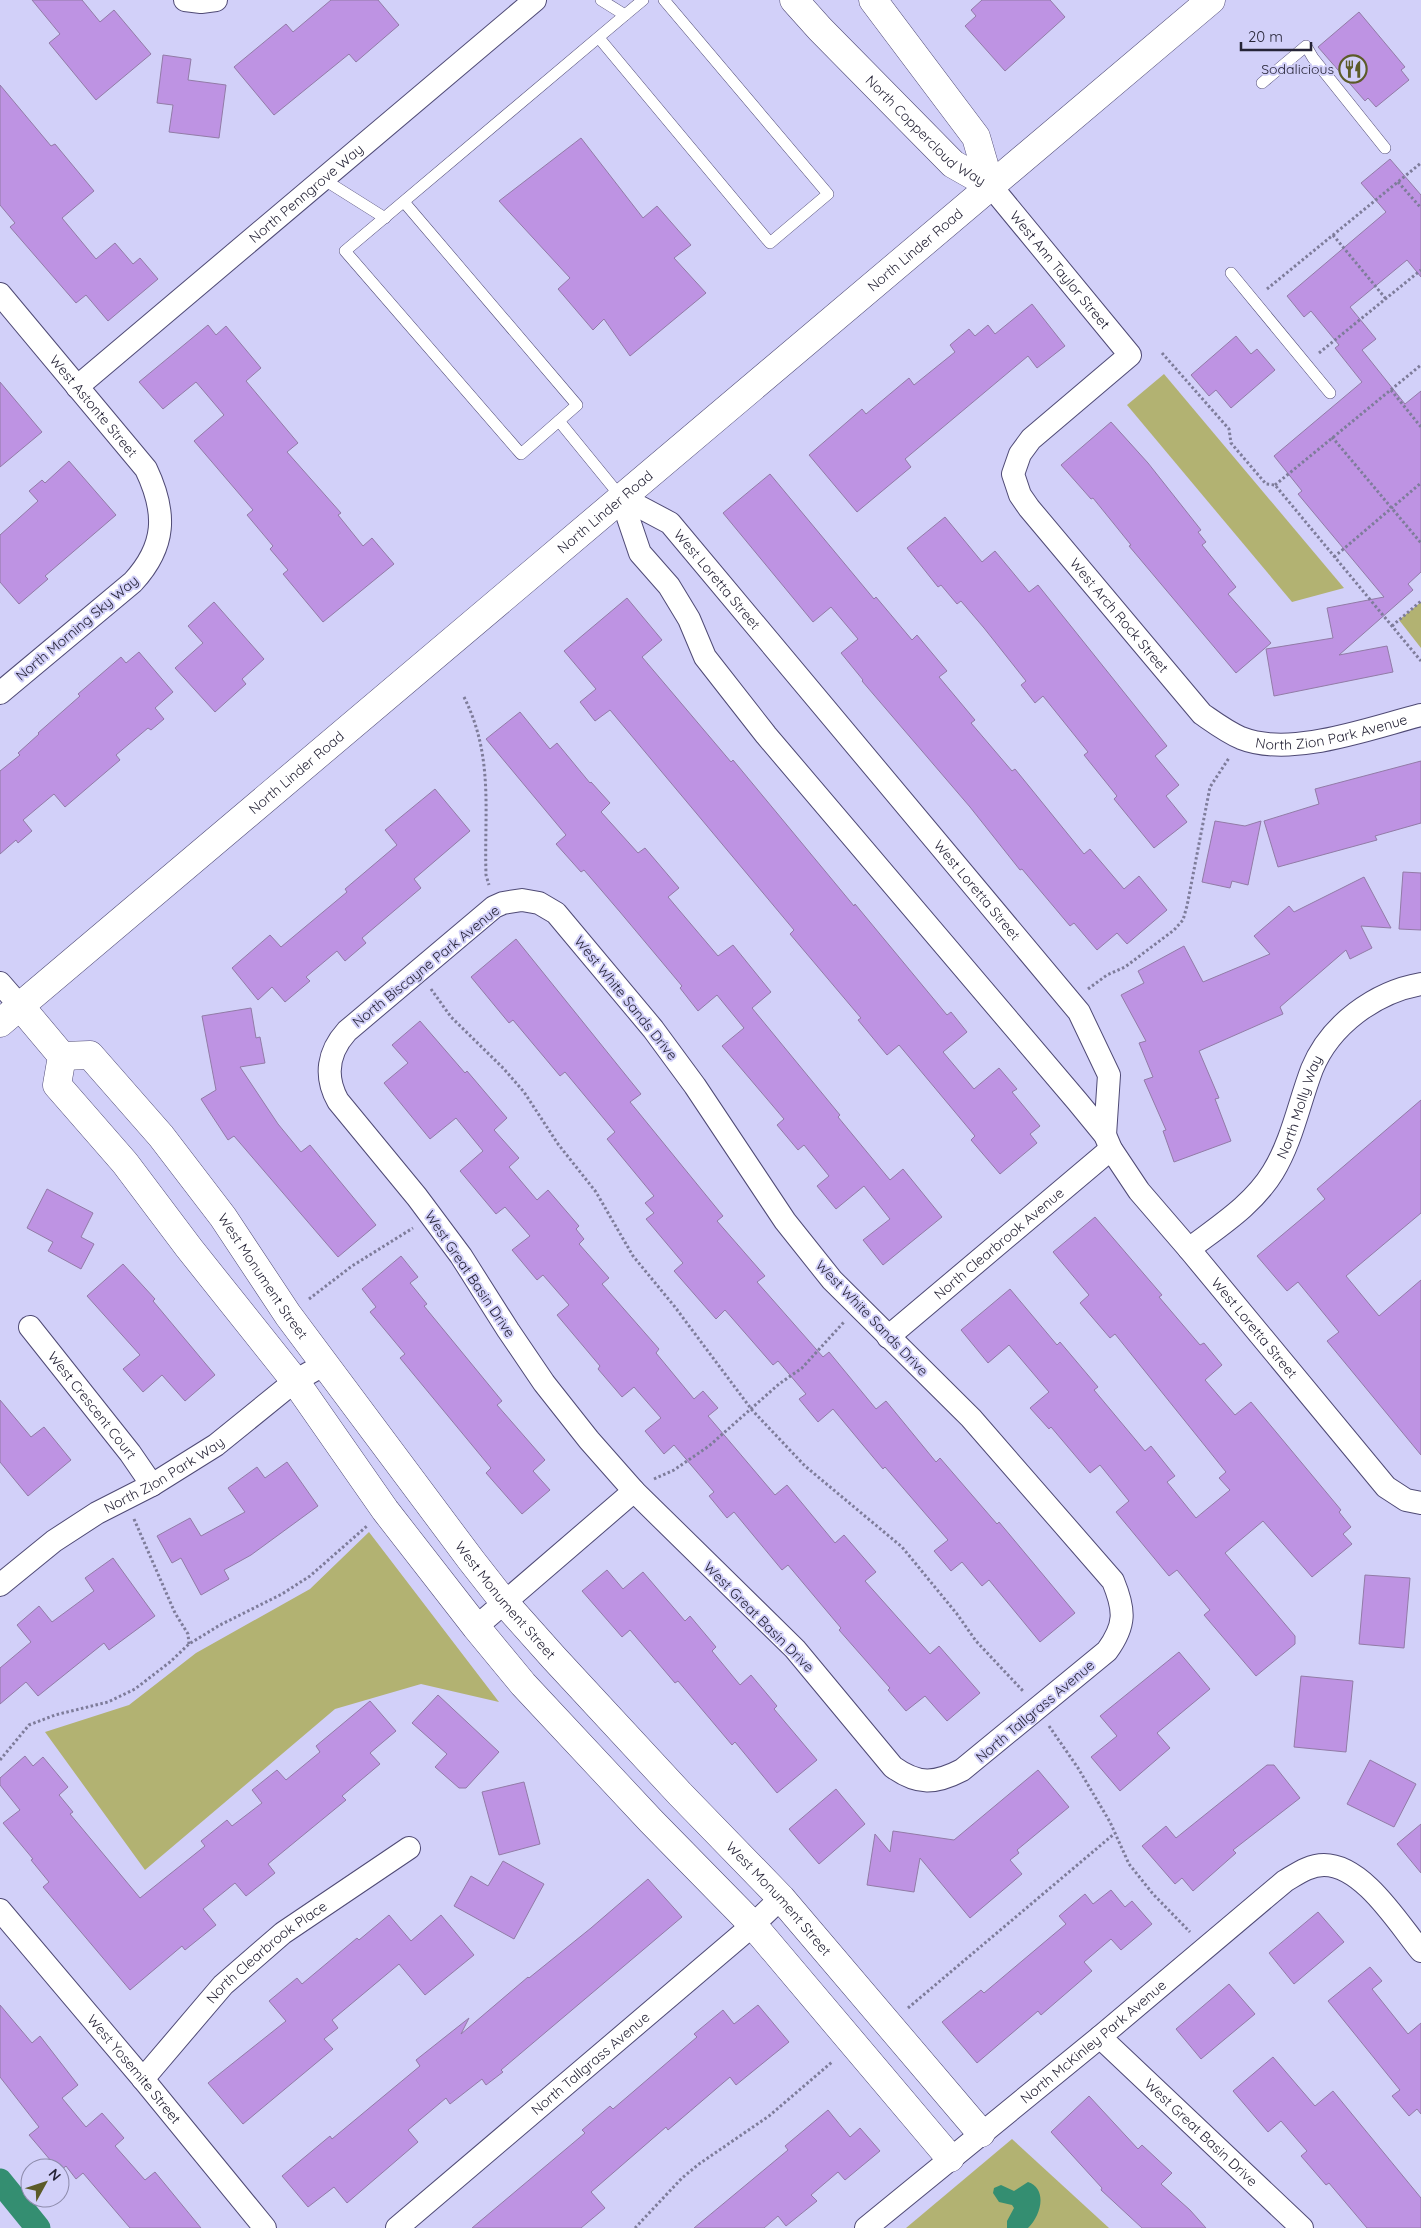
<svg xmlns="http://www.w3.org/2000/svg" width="1421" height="2228" viewBox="0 0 1421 2228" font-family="Quicksand,sans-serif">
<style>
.green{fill:#b2b272}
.water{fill:#348e71}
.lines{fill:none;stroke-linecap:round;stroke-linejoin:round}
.canal{stroke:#348e71;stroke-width:25}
.building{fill:#be93e3;stroke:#927ba7}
.lane-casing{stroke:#4f4a75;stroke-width:12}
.street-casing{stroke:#4f4a75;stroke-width:24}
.secondary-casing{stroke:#4f4a75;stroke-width:29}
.path{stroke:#7e7c9a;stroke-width:3;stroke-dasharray:2.5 2.5;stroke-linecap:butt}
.lane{stroke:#fff;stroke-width:11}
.street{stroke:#fff;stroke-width:22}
.secondary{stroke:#fff;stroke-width:28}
.labels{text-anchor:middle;stroke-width:4;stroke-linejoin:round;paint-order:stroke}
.poi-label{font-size:14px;fill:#262437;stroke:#d2d0f9;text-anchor:end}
.street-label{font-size:14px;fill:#262437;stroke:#d2d0f9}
</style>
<rect width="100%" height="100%" fill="#d2d0f9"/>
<!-- green -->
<g class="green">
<path d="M1164,374l180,214 -52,14 -165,-197z"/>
<path d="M1421,602v46l-22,-28z"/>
<path d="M369,1532l130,170 -78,-18 -86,25 -190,161 -100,-138 84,-27 67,-52 114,-64z"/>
<path d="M1012,2139l97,89h-203z"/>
</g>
<!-- water -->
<path class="water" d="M1028,2182c20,7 13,34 0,46h-21v-7l7,-13 -2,-3 -13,-3 -6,-9 1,-5 7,-3 13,6z"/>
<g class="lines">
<!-- canal -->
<path class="canal" d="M0,2181l38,47"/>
</g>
<!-- building -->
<g class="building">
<path d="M32,0h50l18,22 14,-12 37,44 -55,46 -47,-57 11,-9z"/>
<path d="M331,0h47l21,25 -43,37 -7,-8 -75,61 -40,-48 52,-43 7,8z"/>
<path d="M982,0h68l15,17 -60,54 -40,-45 11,-10 -5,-6z"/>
<path d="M1359,12l46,55 -4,3 8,10 -33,27 -8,-9 -3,3 -47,-54z"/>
<path d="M163,55l28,4 -3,21 38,5 -7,53 -50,-6 4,-27 -16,-2z"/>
<path d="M0,85l51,61 4,-2 39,47 -32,27 34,41 19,-16 18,21 7,-6 18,21 -50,42 -22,-26 -10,8 -66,-76 5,-4 -15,-18z"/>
<path d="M581,138l62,80 14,-12 34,39 -17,13 32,35 -76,63 -26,-37 -11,11 -35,-41 12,-11 -71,-77z"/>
<path d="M1390,159l31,36v82l-14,-17 -57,47 26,32 -14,11 43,54 16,-13v181l-13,12 5,6 -74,65 48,-9 6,26 -119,24 -8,-47 67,-11 -6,-30 57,-11 -86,-103 4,-3 -28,-35 88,-74 -27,-34 4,-3 -28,-34 -7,6 -17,-21 99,-84 -25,-29z"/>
<path d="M1032,304l33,42 -28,22 -9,-12 -123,103 6,8 -54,45 -48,-57 53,-46 4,5 43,-36 5,7 41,-33 -5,-7 19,-16 6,7 13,-11 7,9z"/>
<path d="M208,325l8,10 10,-9 35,42 -15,13 52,62 -11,9 54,61 -3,2 25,31 9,-8 22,26 -71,58 -40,-48 5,-4 -18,-21 3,-3 -26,-31 6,-5 -59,-69 30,-26 -28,-33 -33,27 -24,-27z"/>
<path d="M1236,336l15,18 6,-5 18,21 -44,38 -15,-18 -7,6 -18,-21z"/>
<path d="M0,382l42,50 -42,35z"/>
<path d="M1111,422l37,41 53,67 -3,2 8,10 -4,3 34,42 -8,7 43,49 -35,30 -107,-127 2,-1 -38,-47 -2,1 -30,-34z"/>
<path d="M69,461l47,54 -71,61 3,3 -29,25 -19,-22v-47l38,-34 -9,-10 13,-11 3,3z"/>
<path d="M770,474l104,125 2,-2 36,43 5,-5 30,36 -8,6 36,43 -4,3 41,48 3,-2 69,85 6,-5 34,40 15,-13 28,34 -40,34 -10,-11 -20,17 -23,-27 -4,3 -48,-57 -2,1 -50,-63 -108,-126 1,-1 -22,-27 17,-14 -27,-32 -18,15 -90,-109z"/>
<path d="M945,517l37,45 13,-11 34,41 9,-7 129,161 -12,10 24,29 -13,11 21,26 -33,26 -40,-49 3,-3 -33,-41 4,-3 -45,-56 -8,7 -14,-18 5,-4 -42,-53 -23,-27 -4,3 -16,-19 -3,2 -31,-39z"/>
<path d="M627,598l35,42 -20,17 89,105 2,-2 121,146 1,-2 92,111 4,-3 16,20 -24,20 31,37 25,-21 18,21 -5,3 28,34 -10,8 7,9 -37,31 -29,-34 4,-4 -76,-91 -12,10 -29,-35 3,-2 -71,-84 4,-4 -184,-220 -15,11 -15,-19 16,-13 -32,-38z"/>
<path d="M214,602l50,57 -22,20 4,5 -31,28 -40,-44 28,-25 -15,-17z"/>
<path d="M139,652l34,40 -18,16 9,11 -13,11 -3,-2 -32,27 4,5 -55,47 -11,-13 -31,26 9,11 -14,12 -2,-3 -16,14v-83l20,-16 -2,-2 21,-19 -1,-1 42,-37 -2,-2 43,-37 5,6z"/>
<path d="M520,712l30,37 7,-6 33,40 1,-1 19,21 -9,9 37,41 7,-5 34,40 -11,9 50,59 15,-11 38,47 -19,16 88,107 -2,2 52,63 13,-11 39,48 -59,48 -20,-25 27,-21 -26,-33 -28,23 -19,-23 12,-10 -25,-31 -6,5 -21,-25 7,-6 -62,-73 22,-18 -27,-33 -19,16 -18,-23 2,-2 -62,-74 -36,-42 -3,2 -25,-28 10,-9 -80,-96z"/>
<path d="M1421,761v62l-46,13 2,4 -99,27 -14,-46 55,-17 -4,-15z"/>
<path d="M435,789l35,42 -56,48 7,9 -59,50 4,5 -21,18 -8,-10 -31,26 4,4 -25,21 -13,-15 -14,13 -26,-32 38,-33 11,12 66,-55 -2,-3 52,-44 -12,-15z"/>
<path d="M1215,821l30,5 16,-5 -13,64 -16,-4 -2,7 -28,-6z"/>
<path d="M1403,872l18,1v57l-22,-1z"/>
<path d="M1364,877l27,51 -30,-2 11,22 -22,11 -4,-9 -66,57 3,7 -84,37 20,47 -4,1 16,42 -57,21 -11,-31 3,-1 -22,-50 9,-3 -14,-34 7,-2 -25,-46 23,-12 -6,-12 46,-25 19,36 67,-28 -16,-18 35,-30 5,6z"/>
<path d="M516,939l125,155 -11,8 93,114 -6,5 48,55 -8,6 66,75 6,-5 47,57 10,-8 50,61 4,-4 57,66 2,-2 76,91 -35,29 -51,-62 -7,6 -20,-24 -11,9 -17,-20 14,-11 -63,-73 -2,2 -50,-60 -15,13 -19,-23 7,-5 -28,-33 -5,4 -48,-55 -9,9 -42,-48 9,-8 -37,-44 8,-6 -9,-10 9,-7 -47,-57 8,-7 -50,-60 -5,4 -47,-56 -4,3 -38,-46z"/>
<path d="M251,1008l5,30 4,-1 5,26 -25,4 38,57 23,28 9,-7 66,80 -38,32 -104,-121 -6,4 -27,-41 15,-9 -14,-74z"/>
<path d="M420,1021l45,52 2,-2 40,47 -13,12 25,28 -10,9 28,33 11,-10 31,36 -3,3 8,10 -5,5 30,34 -7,6 57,65 -3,4 38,46 9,-8 15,17 -10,8 67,79 12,-10 48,58 9,-8 32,37 -11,9 65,73 9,-8 41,47 -33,28 -22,-25 -19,15 -18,-21 2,-2 -51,-58 2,-2 -53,-63 -6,5 -48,-58 -7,6 -18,-22 5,-4 -40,-47 -10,9 -19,-23 16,-13 -27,-31 -12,10 -24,-28 2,-3 -43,-51 12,-10 -26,-30 -6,5 -25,-30 18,-14 -25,-29 -9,7 -36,-43 23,-20 -27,-33 -26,21 -46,-56 24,-20 -16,-18z"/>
<path d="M1421,1100v113l-75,63 33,40 42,-36v175l-94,-114 12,-9 -41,-50 -11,9 -30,-35 68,-57 -8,-10z"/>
<path d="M47,1189l46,24 -12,24 13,7 -13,25 -33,-18 5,-9 -26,-14z"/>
<path d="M1095,1217l67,78 -3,2 41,48 4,-2 18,22 -17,15 30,35 16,-13 90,108 -2,2 12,15 -8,7 9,10 -40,33 -49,-56 -38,32 70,83v8l-39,32 -52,-61 6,-5 -33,-40 -8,6 -53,-64 13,-11 -29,-36 -10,8 -39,-46 -2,2 -19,-21 19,-16 -40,-47 -21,18 -27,-33 49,-41 47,56 3,-3 38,45 -4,3 51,61 6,-5 24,30 -8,6 29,36 34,-28 -11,-12 7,-6 -111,-138 -5,4 -30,-35 9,-8 -36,-43z"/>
<path d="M401,1256l17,21 -8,6 17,21 -3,2 78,95 -5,4 48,55 -12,11 17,19 -28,24 -36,-41 5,-5 -91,-110 5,-4 -35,-42 6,-5 -14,-18z"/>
<path d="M123,1264l32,35 -2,2 62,74 -30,26 -23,-26 -19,17 -20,-23 17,-14 -53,-59z"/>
<path d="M0,1400l31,37 13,-10 27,33 -43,36 -28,-34z"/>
<path d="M287,1462l31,44 -67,49 -27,15 5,9 -28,16 -20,-37 -9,5 -15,-27 33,-18 11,18 44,-24 -17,-24 29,-21 8,11z"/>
<path d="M113,1558l42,58 -46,34 -5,-7 -66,53 -12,-14 -26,22v-36l31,-26 -14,-17 22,-19 13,16 42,-31 -9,-13z"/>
<path d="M607,1570l16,19 20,-17 42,49 5,-5 26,31 -4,4 28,34 11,-10 26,31 -3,3 43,51 -40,33 -42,-51 -3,3 -54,-64 -3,2 -45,-53 -8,7 -40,-46z"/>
<path d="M1365,1575l45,3 -6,70 -45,-4z"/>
<path d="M1179,1652l31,37 -53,44 13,15 -50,43 -29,-34 26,-21 -17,-20z"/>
<path d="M1301,1676l52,5 -7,71 -52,-5z"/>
<path d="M438,1695l61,57 -33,36h-7l-24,-21 12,-13 -35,-31z"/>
<path d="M370,1701l26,30 -26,22 10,11 -38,32 4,4 -78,64 7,9 -29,23 -11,-13 -32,26 13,16 -31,25 -3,-4 -52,44 -87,-103 6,-5 -18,-22 2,-1 -30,-36 17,-13 -20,-25v-7l25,-22 8,10 10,-9 25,30 -9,8 14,17 -3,2 70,84 65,-52 -4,-5 26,-21 5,6 30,-23 -10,-13 25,-20 9,10 34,-28 -4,-6z"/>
<path d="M1370,1760l46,24 -22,43 -47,-23z"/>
<path d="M1267,1765h7l26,33 -67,52 3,3 -43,38 -11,-13 -7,6 -33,-38 24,-20 10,12z"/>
<path d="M1038,1770l31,37 -52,43 2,3 -9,7 12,14 -52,44 -50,-60 -6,34 -47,-7 8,-51 15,18 3,-21 61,9z"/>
<path d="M524,1782l16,62 -41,11 -17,-63z"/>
<path d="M836,1789l29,35 -46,40 -30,-35z"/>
<path d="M1421,1824v49l-24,-29z"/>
<path d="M503,1861l41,23 -30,55 -60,-33 17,-30 17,10z"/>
<path d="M648,1879l34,38 -181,153 2,2 -17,13 -4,-6 -32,25 -4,-6 -38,32 10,12 -71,61 -13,-16 -26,20 -26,-31 48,-40 2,3 88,-73 -4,-6 53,-42 -8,16 67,-57 1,1 62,-50z"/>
<path d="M1111,1890l14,17 7,-6 20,23 -31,26 -10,-11 -27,23 8,9 -51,44 -3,-4 -61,52 -35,-41 39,-32 3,3 82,-69 -7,-8 26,-22 8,10z"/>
<path d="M1318,1912l26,30 -50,42 -25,-31z"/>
<path d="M389,1915l22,26 30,-26 33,40 -49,40 -26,-31 -67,56 6,8 -14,11 9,10 -90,75 -35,-41 78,-62 -17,-20 28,-23 5,6 55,-46 2,2z"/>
<path d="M1370,1967l12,14 -10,8 36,45 13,-11v91l-4,-5 -8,7 -17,-20 8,-6 -72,-89z"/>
<path d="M1229,1984l26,30 -54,45 -25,-30z"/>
<path d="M0,2005l32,38 8,-7 38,49 -16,13 24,29 16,-14 22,25 -9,8 30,34 10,-8 46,56h-71l-47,-55 -7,6 -10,-13 -6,5v-3h-3l-28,-33 10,-8 -39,-50z"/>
<path d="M758,2005l31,37 -53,43 -6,-8 -62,53 -2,-3 -75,65 14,16 -24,20h-109l113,-95 -3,-3 28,-24 3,3 84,-72 -3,-3 29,-24 11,14z"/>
<path d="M1273,2057l42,49 18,-15 88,107v30h-54l-38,-45 -3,2 -25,-29 6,-5 -26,-30 -13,11 -35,-41z"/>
<path d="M1089,2096l49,53 4,-4 30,28 -11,11 29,26 16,18h-64l-41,-38 1,-2 -51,-56z"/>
<path d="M828,2110l22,27 10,-9 20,23 -35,29 -7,-8 -27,23 6,6 -31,25 -8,-10 -14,12h-70l94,-78 -3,-4z"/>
</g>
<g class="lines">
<!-- lane casing -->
<g class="lane-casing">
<g id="lane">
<path d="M625,15l18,-15"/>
<path d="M599,38l171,205 58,-49 -164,-194"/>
<path d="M1262,83l44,-37 7,12 72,90"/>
<path d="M323,179l62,39"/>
<path d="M404,202l173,203 -56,49 -176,-203 280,-236 -24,-15"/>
<path d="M1231,273l99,120"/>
<path d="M559,421l62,76"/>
</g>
</g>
<!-- street casing -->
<g class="street-casing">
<g id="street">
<path d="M185,0l16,2 15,-2"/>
<path id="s1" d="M990,185l140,170 -99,84 -11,15 -7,20 7,21 9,13 173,206c13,9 25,18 39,24 50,20 129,-10 180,-23"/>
<path id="s2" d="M0,294l146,175c21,44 20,77 -13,113l-133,111"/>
<path id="s3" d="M77,387l458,-387"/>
<path id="s4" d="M621,497l19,56 29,33 20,33 16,38 61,78 311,366 28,34 6,14 28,42 50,58 197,238 20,13 15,3"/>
<path id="s5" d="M621,497l49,26 409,489 30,63 -4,60"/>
<path d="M522,900l17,3 17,10 97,116 42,57 90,135 47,59 139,138 142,163c12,29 13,44 -6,70l-145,119c-27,14 -44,15 -69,-3l-98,-118 -161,-158 -45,-51 -45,-57 -36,-53 -47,-74 -44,-59 -79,-96c-14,-25 -10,-49 9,-70l147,-124 9,-4z"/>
<path d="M0,983l20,23"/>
<path id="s6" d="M1189,1249c30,-23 64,-44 84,-77 19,-31 26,-69 39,-103 18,-44 63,-77 109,-85"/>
<path id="s7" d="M30,1327l100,126 22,32"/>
<path id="s8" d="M888,1337l223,-188"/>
<path id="s9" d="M0,1585l54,-44 43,-28 55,-28 64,-40 79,-64 30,-17"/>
<path d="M476,1627l158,-136"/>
<path id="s10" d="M0,1910l143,169 122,149"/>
<path id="s11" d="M1100,2037l202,191"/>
<path id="s12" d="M143,2079l80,-94 60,-52 126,-85"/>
<path id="s13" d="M397,2228l356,-303 28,-27"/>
<path id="s14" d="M866,2228l234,-191 185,-156c12,-7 24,-16 39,-16 39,0 74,58 97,86"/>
</g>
</g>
<!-- secondary casing -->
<g class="secondary-casing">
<g id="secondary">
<path id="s15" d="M794,0l26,29 133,135 37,21"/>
<path d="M873,0l103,137 14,48"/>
<path d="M20,1006l42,50 -5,29 68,78 64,85 106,133 90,129 91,117 47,57 128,137 102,104 197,233"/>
<path id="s16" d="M0,1023l1211,-1023"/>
<path id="s17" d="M62,1056l28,-1 71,81 62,81 65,98 183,245 33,42 50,56 126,136 101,104 200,235"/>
</g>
</g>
<!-- path -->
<g class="path">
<path d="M1398,182l23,26"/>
<path d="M1333,235l53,64"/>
<path d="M1267,289l154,-126"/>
<path d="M1162,353l67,76 2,14 35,41 9,1 146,176"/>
<path d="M1319,353l102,-83"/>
<path d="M1391,390l30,37"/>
<path d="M1332,437l89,106"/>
<path d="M1275,485l146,-120"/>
<path d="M1334,557l87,-74"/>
<path d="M1392,626l29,-25"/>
<path d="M464,697c30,60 20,114 22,178l3,10"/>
<path d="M431,989l20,28 53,52 20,23 34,52 38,48 37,64 42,51 77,103 53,56 97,81 55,67 19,27 47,50"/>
<path d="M1088,989l19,-14 18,-8 49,-37 9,-10 4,-14 23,-119 19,-29"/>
<path d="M309,1299l43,-33 61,-38"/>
<path d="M654,1479l20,-9 35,-24 70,-62 23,-16 42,-46"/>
<path d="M134,1519l41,94 13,21 1,10"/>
<path d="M1049,1726l29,42 32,54 19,42 24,30 37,38"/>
<path d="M0,1760l29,-35 26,-10 53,-13 27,-13 35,-27 19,-18 31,-19 62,-31 28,-18 57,-50"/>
<path d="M908,2008l206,-174"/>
<path d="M635,2228l47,-50 17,-14 70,-48 63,-54"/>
</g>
<!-- lane -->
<use href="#lane" class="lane"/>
<!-- street -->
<use href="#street" class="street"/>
<!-- secondary -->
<use href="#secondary" class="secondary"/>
</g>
<!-- icons -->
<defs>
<g id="restaurant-ring" transform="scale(1.4375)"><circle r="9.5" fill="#d2d0f9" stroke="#5c5b28" stroke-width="1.5"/><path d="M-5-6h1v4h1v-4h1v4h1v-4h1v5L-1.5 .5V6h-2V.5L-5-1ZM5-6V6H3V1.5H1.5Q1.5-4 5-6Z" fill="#5c5b28"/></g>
</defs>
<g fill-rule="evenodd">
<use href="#restaurant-ring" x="1353" y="69"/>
</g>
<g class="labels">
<!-- poi labels -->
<g class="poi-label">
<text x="1334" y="74">Sodalicious</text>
</g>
<!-- street labels -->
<g class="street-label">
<text dy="5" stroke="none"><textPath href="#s15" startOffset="186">North Coppercloud Way</textPath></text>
<text dy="5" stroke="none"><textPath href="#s3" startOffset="300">North Penngrove Way</textPath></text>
<text dy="5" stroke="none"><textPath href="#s16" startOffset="1198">North Linder Road</textPath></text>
<text dy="5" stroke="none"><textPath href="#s1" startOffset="110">West Ann Taylor Street</textPath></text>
<text dy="5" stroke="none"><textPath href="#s2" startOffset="146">West Astonte Street</textPath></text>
<text dy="5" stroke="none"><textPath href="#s16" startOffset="792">North Linder Road</textPath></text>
<text dy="5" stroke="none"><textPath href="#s5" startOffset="129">West Loretta Street</textPath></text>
<text dy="5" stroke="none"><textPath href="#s1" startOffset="568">West Arch Rock Street</textPath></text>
<text transform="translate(77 628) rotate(-40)" y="5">North Morning Sky Way</text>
<text dy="5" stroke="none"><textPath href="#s1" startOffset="835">North Zion Park Avenue</textPath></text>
<text dy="5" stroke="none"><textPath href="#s16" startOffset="388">North Linder Road</textPath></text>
<text dy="5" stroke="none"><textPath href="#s5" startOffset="534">West Loretta Street</textPath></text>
<text transform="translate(426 966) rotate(-39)" y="5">North Biscayne Park Avenue</text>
<text transform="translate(626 998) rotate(51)" y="5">West White Sands Drive</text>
<text dy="5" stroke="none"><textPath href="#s6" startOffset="185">North Molly Way</textPath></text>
<text dy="5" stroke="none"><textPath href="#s8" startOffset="145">North Clearbrook Avenue</textPath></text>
<text transform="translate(470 1274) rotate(56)" y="5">West Great Basin Drive</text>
<text dy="5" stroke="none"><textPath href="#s17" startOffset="309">West Monument Street</textPath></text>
<text transform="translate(872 1318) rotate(46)" y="5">West White Sands Drive</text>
<text dy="5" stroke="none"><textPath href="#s4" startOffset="1051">West Loretta Street</textPath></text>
<text dy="5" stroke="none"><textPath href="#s7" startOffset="100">West Crescent Court</textPath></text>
<text dy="5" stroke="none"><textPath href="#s9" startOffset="198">North Zion Park Way</textPath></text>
<text dy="5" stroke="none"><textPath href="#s17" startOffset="714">West Monument Street</textPath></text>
<text transform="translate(759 1617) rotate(45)" y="5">West Great Basin Drive</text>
<text transform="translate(1035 1711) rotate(-40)" y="5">North Tallgrass Avenue</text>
<text dy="5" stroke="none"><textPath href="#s17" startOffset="1119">West Monument Street</textPath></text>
<text dy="5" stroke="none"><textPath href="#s12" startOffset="178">North Clearbrook Place</textPath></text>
<text dy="5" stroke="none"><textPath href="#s14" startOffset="294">North McKinley Park Avenue</textPath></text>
<text dy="5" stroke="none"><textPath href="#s13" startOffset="254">North Tallgrass Avenue</textPath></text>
<text dy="5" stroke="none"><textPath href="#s10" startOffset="208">West Yosemite Street</textPath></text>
<text dy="5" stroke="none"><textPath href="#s11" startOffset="139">West Great Basin Drive</textPath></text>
</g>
</g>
<!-- north arrow -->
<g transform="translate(45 2183) rotate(50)"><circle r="24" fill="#d2d0f9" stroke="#8d8bab"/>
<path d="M0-4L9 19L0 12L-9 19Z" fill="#5c5b28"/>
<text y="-8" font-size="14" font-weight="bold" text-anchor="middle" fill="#262437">N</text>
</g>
<!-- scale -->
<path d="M1241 42v8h70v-8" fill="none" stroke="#262437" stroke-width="2.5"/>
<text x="1248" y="42" font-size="15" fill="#262437" stroke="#d2d0f9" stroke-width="4" paint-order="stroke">20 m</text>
</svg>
